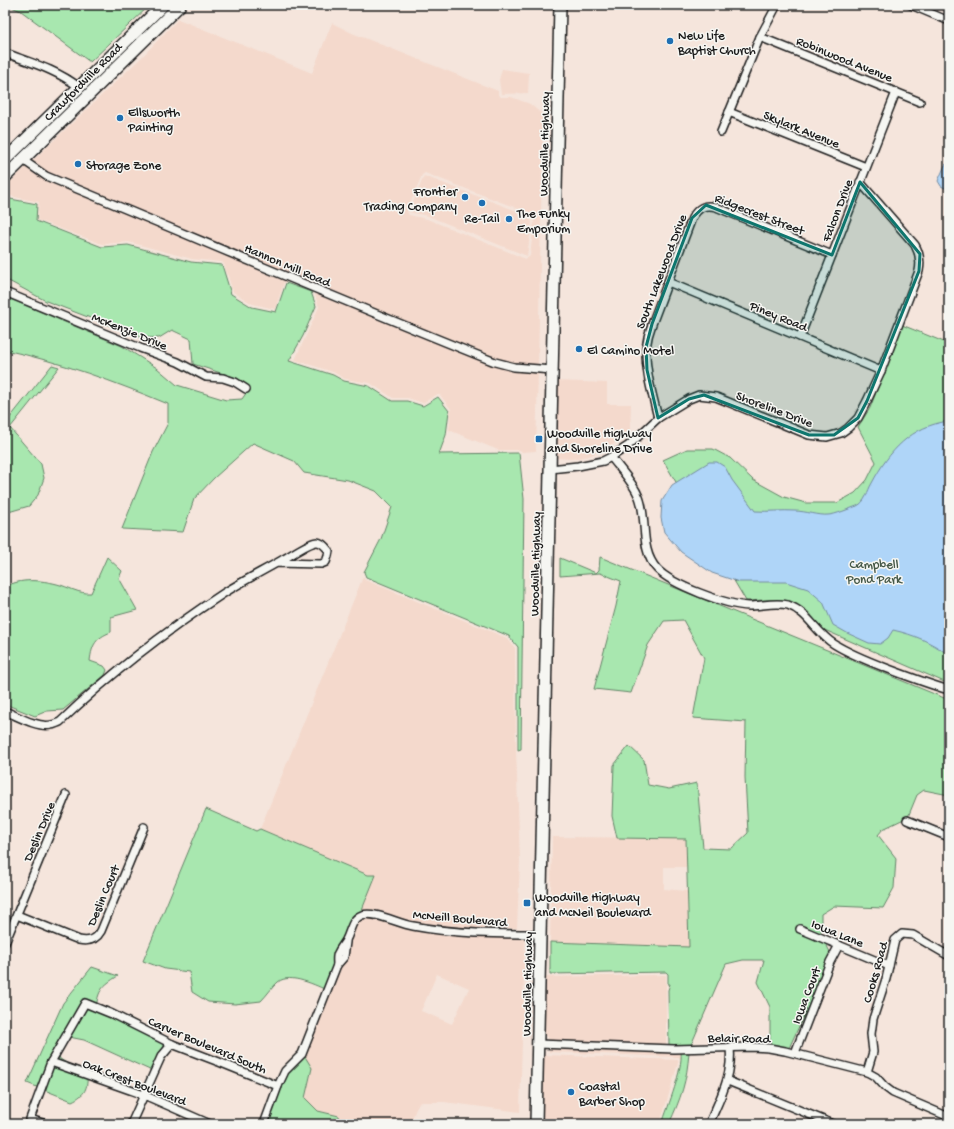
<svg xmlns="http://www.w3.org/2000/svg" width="954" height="1129" viewBox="0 0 954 1129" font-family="'Gochi Hand',sans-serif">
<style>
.built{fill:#f4d9cc;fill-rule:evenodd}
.green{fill:#a8e7af;stroke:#628266}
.water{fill:#afd5f8;stroke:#748ba0}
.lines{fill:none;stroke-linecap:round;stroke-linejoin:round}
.minor-casing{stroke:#1c1c1c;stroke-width:10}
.primary-casing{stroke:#1c1c1c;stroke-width:14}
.minor{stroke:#f6f6f2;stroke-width:7}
.primary{stroke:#f6f6f2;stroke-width:11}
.marked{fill:#0f766e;fill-opacity:0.2;stroke:#0f766e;stroke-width:3;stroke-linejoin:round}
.poi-dot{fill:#1f6fb2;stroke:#f6f6f2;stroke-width:1.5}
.labels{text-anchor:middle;stroke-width:3;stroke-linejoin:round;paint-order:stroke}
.poi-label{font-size:13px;fill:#1c1c1c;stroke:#f6f6f2;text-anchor:start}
.street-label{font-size:13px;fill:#1c1c1c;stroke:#f6f6f2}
.park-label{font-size:13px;fill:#465948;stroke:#f6f6f2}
</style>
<rect width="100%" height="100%" fill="#f5e5dc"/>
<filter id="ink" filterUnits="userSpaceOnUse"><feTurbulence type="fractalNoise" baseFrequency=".025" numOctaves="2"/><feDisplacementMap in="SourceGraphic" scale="8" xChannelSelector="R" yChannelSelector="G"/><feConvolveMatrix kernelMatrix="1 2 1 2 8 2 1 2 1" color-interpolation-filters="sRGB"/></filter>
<g filter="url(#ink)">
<!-- built -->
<g class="built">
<path d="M178,19l134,54 20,-50 20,10 146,58v4l3,2h10l19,7 13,11 -5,251 -24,-3 -32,-10 -226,-92 -45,-20 -164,-68 -16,-11 111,-105zM425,173l102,39 7,10 -4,34 -4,3 -99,-40 -18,-4 -2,-4 15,-36z"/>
<path d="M502,69l27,4 -1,20 -27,1 -2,-14z"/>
<path d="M26,167l18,12 243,102 -3,2 -9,26 -22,-5 -20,-12 -9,-28 -2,-2 -30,-3 -63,-17 -27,2 -65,-24 2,-18 -34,-7v-8z"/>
<path d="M424,176l101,38 7,8 -5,34 -99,-40 -19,-4z"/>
<path d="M314,292l180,73 19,5 25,2 -2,79 -14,1 -2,-2h-22l-49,-20 2,-21 -11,-14h-4l-13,8 -15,-5h-15l-23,-15 -25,-4 -12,-7 -38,-12 24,-53z"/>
<path d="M557,381l50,2v21h24l-1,35h-9l-12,8 -20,9 -17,3 -16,-1z"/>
<path d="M363,577l2,3 142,58 8,10 1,102 4,111 -3,67h-63l-24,-2 -41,-9 -2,6 22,6 19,4 25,2 72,2 -5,175 -76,-10h-23l-3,2 -8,20h-69l-2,-8 -21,-5 -13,-13 7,-30 -8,-13 71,-180h-7l-108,-46zM437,974l32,14 -17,36 -31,-13z"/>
<path d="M552,837l134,1v29h-22v22l23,2 2,56 -139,-5z"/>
<path d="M666,975v70l-115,-4 -7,-7v-57z"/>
<path d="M549,1048l132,4 1,6 -1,2 -2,-3 -130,-5z"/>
<path d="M542,1055l137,5 -19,64h-120z"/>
</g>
<!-- green -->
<g class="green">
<path d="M7,5h143l-60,57 -69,-51z"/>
<path d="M5,198l32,6 -1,17 66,26 26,-2 63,17 31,3 9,29 21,13 24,5 10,-29 25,9 5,14 -13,30 -14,25 44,14 11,6 25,5 23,15h15l16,5 15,-9 11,14 -3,24 -7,19 80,-1 5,46 -3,250 -3,1v-103l-9,-11 -143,-59 -2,-5 17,-33 11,-32 -16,-16 -28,-11 -44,-7 -10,-12 -41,-18 -39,35 -20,21 -11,33 -61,-3 31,-77 15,-29v-19c-53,-22 -107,-42 -163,-54v-53l117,49 35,22 20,17 49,15 16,-1 7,-10 -22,-14 -34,-11 -2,-25 -19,-9 -13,8 -19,-1 -94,-36 -41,-22z"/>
<path d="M902,325l42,17 5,-13v355l-129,-56c-4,-5 -8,-14 -13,-17 -18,-14 -40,-11 -61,-10l-83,-141 24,-11h26l17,9 23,22 31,17 22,6h31l18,-10 12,-13 9,-18 -18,-35 12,-19z"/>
<path d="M52,365l7,2 -49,61 31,36 3,14 -6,17 -9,11 -24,7v-89z"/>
<path d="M107,557l15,14 -3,7 18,32 -26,7v15c-15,6 -19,12 -21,29l14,5 3,4 -2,5 -42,35 -16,1 -12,5 -30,-12v-117c15,-9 36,-7 52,-3 12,3 22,10 34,9z"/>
<path d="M600,557l349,143v95l-25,-5 -7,5 -9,22 -25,12 -5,6 18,23 -2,30 -11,20 -49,-2 -13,8v20l9,18 -5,18 -36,78 -19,-4v-37l-12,-25 6,-22h-21l-17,4 -35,81h-22l-1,-55 2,-6h-2v-10l-2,-2 -116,2v-32l139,5 -3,-108 -69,-1 -5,-22 2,-51 15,-19 15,14 4,25 21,4 28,-6 6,65 28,1 17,-16 -3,-56 1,-55 -53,-4 11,-60 -21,-38 -19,1 -16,24 -17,48 -37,-4 22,-83 5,-25 -21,-8 -40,3v-18l36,15 3,-3z"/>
<path d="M206,809l50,22 4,-2 108,46h8l-47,116c-12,-5 -39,-19 -51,-9 -6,5 -11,13 -17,19l-26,3 -27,-2 -16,-10 -3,-20 -24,-3 -22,-8z"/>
<path d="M92,967l26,9c-16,10 -20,14 -22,33l71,31 -15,31 -68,-31 -15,-3 -10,19 1,3 27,16c1,13 -2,20 -15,26l-45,-18 36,-80z"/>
<path d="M681,1052h8c-2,29 -8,46 -20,72h-7c6,-18 21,-55 19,-72z"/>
<path d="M304,1055l8,13 -7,30 13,13 21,5 2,8h-75l25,-60z"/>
</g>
<!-- water -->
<g class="water">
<path d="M949,163v27l-8,-4 -3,-5 7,-16z"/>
<path d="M949,421v234c-18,-13 -34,-20 -56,-25l-5,8 -8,6 -11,-1 -22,-10 -14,-8 -10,-23 -15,-13 -22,-7h-47l-27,-9 -31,-21 -17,-20 -3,-14 1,-17 10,-16 37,-23h8l8,5 7,13 23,31c14,1 27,-1 40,0 10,0 25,5 33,4 7,0 23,-7 29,-9 9,-4 10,-15 15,-23 17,-32 39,-57 77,-62z"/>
</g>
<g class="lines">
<!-- minor casing -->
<g class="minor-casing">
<g id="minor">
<path d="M911,5l38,16"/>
<path d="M760,37l160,65"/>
<path d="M8,54c27,10 48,16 71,33"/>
<path d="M729,112l137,55"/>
<path d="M721,132l39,-95 17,-32"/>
<path d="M23,160l23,16c150,62 298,126 449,186l19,5 38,3"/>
<path d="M668,282l213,89"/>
<path d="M5,292l135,56 38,14 28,15 17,1 12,4 11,7"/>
<path d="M800,337l96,-245"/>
<path d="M658,418c-5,-22 -13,-46 -12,-70 1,-8 3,-16 6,-24l40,-106c6,-10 12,-14 24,-11l116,48"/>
<path d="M611,457c10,13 22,25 28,40 9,23 0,52 18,72 15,16 69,36 92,37 12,0 26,-4 39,-1 20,7 28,28 46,39 16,10 34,17 52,24 21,8 42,16 63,22"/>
<path d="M550,469l28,-3 25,-5 8,-4 17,-11 30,-28 31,-19 10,-4 17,2 93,38 18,2 14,-4 7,-5 10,-10 9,-17 14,-30 38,-100c2,-10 1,-17 -4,-26l-55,-63"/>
<path d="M5,711c12,5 33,17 46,14 3,0 6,-2 9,-3 50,-48 106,-91 164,-129 19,-12 39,-22 58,-33 8,-4 27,-18 35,-18 5,0 9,5 12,9l-1,5 -2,6 -5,2 -44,-1"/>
<path d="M907,820l42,17"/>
<path d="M17,915l62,25c10,2 17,0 22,-9l43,-104"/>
<path d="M800,929l89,37"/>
<path d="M5,943l61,-148"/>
<path d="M337,965c0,-4 -1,-9 1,-12 2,-5 6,-9 8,-13 5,-9 5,-21 16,-25 13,-4 37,9 51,11 42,8 85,8 128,8"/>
<path d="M538,1044l136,5 78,-2 17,1 16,3 82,21 9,5 9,10 8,6 56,24"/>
<path d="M795,1053l35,-91 9,-17"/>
<path d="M51,1062l93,33 66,29"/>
<path d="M867,1072l6,-20 -2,-18 2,-15 13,-40 9,-39 7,-6 11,1 36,21"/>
<path d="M728,1081l105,43"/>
<path d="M46,1124l-16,-5 21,-57 34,-59 27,11 60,30 47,18 59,24"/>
<path d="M131,1124l30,-67 11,-13"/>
<path d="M264,1124l14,-38 7,-15 17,-17 35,-89 7,-8 2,-15"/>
<path d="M709,1124c11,-26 24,-48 21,-77"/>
</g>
</g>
<!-- primary casing -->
<g class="primary-casing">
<g id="primary">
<path d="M5,160l158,-155"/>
<path d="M5,177l175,-172"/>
<path d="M536,1124l24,-1119"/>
</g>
</g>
<!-- minor -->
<use href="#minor" class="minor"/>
<!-- primary -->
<use href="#primary" class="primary"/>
</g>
</g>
<!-- marked area -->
<path class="marked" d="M860,182l60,72 -1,17 -52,130 -9,17 -24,17h-25l-105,-40 -15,4 -31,19 -11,-48 -1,-23 6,-23 40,-106 14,-13 126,50z"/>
<!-- markers -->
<g class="poi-dot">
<circle cx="670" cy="41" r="4"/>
<circle cx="120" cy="118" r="4"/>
<circle cx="78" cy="164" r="4"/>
<circle cx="465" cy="197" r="4"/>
<circle cx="482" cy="203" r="4"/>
<circle cx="509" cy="219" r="4"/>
<circle cx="579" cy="349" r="4"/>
<rect x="535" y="435" width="8" height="8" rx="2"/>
<rect x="523" y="899" width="8" height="8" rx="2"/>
<circle cx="571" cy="1092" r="4"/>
</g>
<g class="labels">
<!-- poi labels -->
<g class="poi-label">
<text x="678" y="39">New Life<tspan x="678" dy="15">Baptist Church</tspan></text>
<text x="128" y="116">Ellsworth<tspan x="128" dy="15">Painting</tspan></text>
<text x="86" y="169">Storage Zone</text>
<text x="457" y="195" text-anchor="end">Frontier<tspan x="457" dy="15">Trading Company</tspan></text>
<text x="517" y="217">The Funky<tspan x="517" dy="15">Emporium</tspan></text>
<text x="482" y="222" text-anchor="middle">Re-Tail</text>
<text x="587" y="354">El Camino Motel</text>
<text x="547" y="437">Woodville Highway<tspan x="547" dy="15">and Shoreline Drive</tspan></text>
<text x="535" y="901">Woodville Highway<tspan x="535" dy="15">and McNeil Boulevard</tspan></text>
<text x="579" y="1090">Coastal<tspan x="579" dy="15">Barber Shop</tspan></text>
</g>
<!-- street labels -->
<g class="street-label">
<text transform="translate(845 58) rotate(22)" y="5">Robinwood Avenue</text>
<text transform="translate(82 81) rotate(-45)" y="5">Crawfordville Road</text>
<text transform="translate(802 128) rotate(22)" y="5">Skylark Avenue</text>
<text transform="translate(543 144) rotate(-89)" y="5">Woodville Highway</text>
<text transform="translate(836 210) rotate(-69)" y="5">Falcon Drive</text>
<text transform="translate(760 213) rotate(21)" y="5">Ridgecrest Street</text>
<text transform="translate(288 264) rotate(23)" y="5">Hannon Mill Road</text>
<text transform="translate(660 271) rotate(-69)" y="5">South Lakewood Drive</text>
<text transform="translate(779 315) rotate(22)" y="5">Piney Road</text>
<text transform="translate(130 330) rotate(22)" y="5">McKenzie Drive</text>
<text transform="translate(775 408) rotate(21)" y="5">Shoreline Drive</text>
<text transform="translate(534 564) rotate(-89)" y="5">Woodville Highway</text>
<text transform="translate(38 831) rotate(-67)" y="5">Deslin Drive</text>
<text transform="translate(102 895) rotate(-67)" y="5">Deslin Court</text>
<text transform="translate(460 917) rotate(5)" y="5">McNeill Boulevard</text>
<text transform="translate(838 932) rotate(22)" y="5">Iowa Lane</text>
<text transform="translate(874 972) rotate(-74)" y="5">Cooks Road</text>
<text transform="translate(526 984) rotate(-89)" y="5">Woodville Highway</text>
<text transform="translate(805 995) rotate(-69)" y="5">Iowa Court</text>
<text transform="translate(739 1037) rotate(1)" y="5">Belair Road</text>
<text transform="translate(208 1044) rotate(23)" y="5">Carver Boulevard South</text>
<text transform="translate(135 1081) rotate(21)" y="5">Oak Crest Boulevard</text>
</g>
<!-- park labels -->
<g class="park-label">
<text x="874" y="568">Campbell<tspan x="874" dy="15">Pond Park</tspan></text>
</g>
</g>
<!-- margin -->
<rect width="954" height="1129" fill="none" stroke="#f6f6f2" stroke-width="20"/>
<rect x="10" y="10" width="934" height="1109" fill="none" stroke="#1c1c1c" stroke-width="1.5" filter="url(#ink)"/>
</svg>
